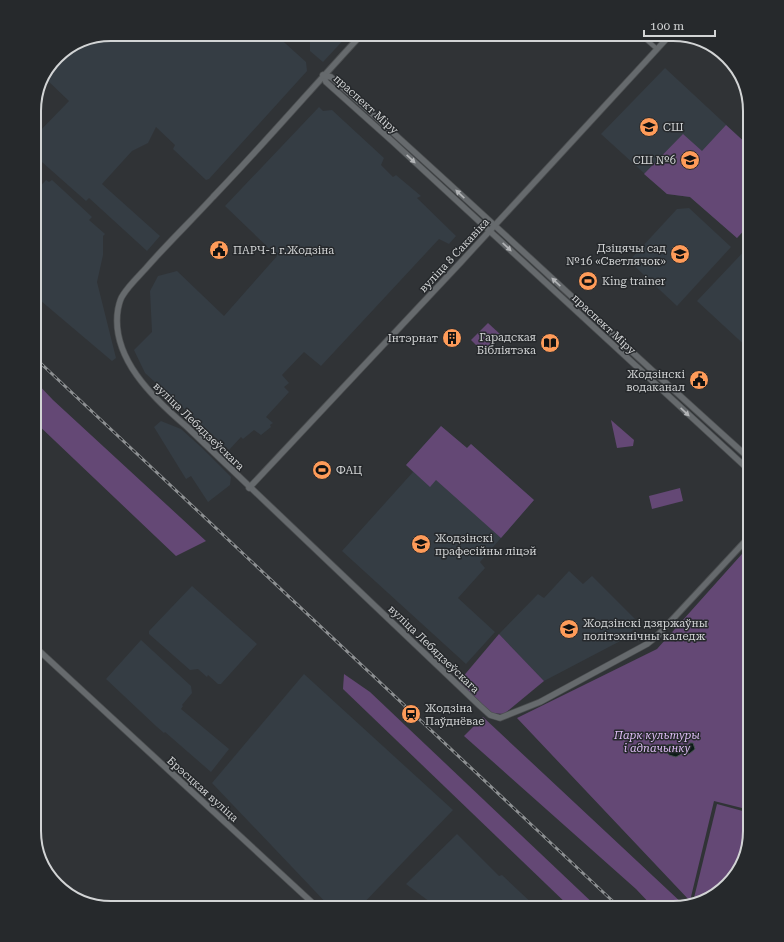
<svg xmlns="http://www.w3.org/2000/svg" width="784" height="942" viewBox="0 0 784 942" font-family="'Roboto Serif',serif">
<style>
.built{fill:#353d44}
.green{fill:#644875}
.water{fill:#0c1b17;stroke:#475250}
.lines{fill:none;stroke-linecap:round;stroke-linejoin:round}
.street-casing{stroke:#4c4f51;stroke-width:5.5}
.secondary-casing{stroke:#4c4f51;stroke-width:7}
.street{stroke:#666a6d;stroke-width:4}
.secondary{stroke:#666a6d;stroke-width:5.5}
.rail-casing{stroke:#8d9092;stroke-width:3}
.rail{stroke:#26292c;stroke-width:1.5;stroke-dasharray:4.5;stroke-linecap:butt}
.oneway{fill:#b2b4b6}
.labels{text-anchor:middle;stroke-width:3;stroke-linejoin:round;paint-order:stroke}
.street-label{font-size:11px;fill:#d2d4d5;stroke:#26292c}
.poi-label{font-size:11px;fill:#d2d4d5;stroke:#26292c;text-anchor:start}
.park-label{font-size:11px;font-style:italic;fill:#debdf5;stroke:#26292c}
.rim{fill:none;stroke:#d2d4d5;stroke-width:2}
</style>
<rect width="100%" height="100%" fill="#303336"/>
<!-- built -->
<g class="built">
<path d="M111,34h164l31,28 1,9 -98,108 -3,1 -33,-31 2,-4 -19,-18 -8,16 -16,8 -30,33 58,52 -13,15 -58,-53 -3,3 -52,-46v-18l35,-36 -23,-22 -6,6 2,-8 18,-24z"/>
<path d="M310,34h39l-26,28 -13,-11z"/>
<path d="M665,68l85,79v77l-13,14 -47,-41 -23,-3 -66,-60z"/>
<path d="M319,107l4,4 9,-1 52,48 -3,7 12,12 3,-2 25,21 -4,2 39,38 -7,8 -10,-5 -118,127 -17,-14 -22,23 7,8 -5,4 5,5 -23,25 7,6 -3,2 1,2 -10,8 -7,-5 -11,9 -2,-2 -12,13 -84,-77 -11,-23 18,-18 -2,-41 8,-15 19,-5 47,45 53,-60 -52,-50z"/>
<path d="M46,180l3,2 3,-2 12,11 28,26 -3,3 16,14 -2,2v19l-6,27 19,76 -4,3 -78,-66v-102z"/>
<path d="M689,208l42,39 -54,59 -48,-45 48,-52z"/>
<path d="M750,245v105l-53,-49z"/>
<path d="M161,421l20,8 21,19 29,29 -1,8 -22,17 -17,-26 -5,3 -32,-52z"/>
<path d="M441,426l26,22 4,-4 63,56 -54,62 5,6 -27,30 37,34 -29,32 -124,-113 71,-79 -7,-7z"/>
<path d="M569,571l14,13 9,-8 47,47 -13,15 -82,43 -45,-47 39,-40 6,4z"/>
<path d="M192,586l65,58 -36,40h-3l-10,-9 -1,2 -9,-8 -8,1 -41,-36v-3z"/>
<path d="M141,640l50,46 1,7 -10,12 1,1 -2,3 48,40 -18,23 -46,-40 -1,1 -8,-7 -50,-47z"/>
<path d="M304,674l149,136 -94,98h-28l-119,-125z"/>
<path d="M457,834l42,42 3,-1 35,33h-99l-32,-24z"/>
</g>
<!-- green -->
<g class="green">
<path d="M726,125l24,22v77l-13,14 -47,-41 -23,-3 -23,-20 39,-40 19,17z"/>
<path d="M488,323l13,12 -17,18 -13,-13z"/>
<path d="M34,380l19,20 153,141 -30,15 -142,-135z"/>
<path d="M611,420l23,20 -1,6 -16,2z"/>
<path d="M441,426l26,22 4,-4 63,56 -33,38 -65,-58 -6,7 -24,-22z"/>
<path d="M680,488l3,13 -31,8 -3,-13z"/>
<path d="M750,545v265l-36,-9 -24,100 -173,-183 140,-69z"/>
<path d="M499,634l45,47 -40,33 -14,-1 -30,-28 1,-6z"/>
<path d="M344,674l26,18 228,216h-27l-228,-219z"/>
<path d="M483,717l201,188 -11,3h-19l-18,-19 -172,-153z"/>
<path d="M717,804l33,9v18l-8,34 -26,30 -23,7z"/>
</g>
<!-- water -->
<path class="water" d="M690,743h3l2,6 -6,5 -4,-2 -9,5 -7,-2 -4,-5 2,-5 5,-1 9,7 4,-2z"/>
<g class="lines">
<!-- street casing -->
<g class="street-casing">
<path id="street" d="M640,34l17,15"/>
</g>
<!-- secondary casing -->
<g class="secondary-casing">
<g id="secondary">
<path d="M362,34c-50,54 -98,110 -149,163 -22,24 -45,46 -66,70 -8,9 -18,18 -24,28 -3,4 -4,9 -5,14 -8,48 35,89 68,117l294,280 10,9 10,3 40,-16 107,-58 10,-8 93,-100"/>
<path d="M323,75l3,7 66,59 358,330"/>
<path d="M323,75l8,2c141,125 278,256 419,382"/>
<path d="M249,488l212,-226 210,-228"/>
<path d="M34,646l284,262"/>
</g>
</g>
<!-- street -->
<use href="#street" class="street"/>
<!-- secondary -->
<use href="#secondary" class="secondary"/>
<!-- rail casing -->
<g class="rail-casing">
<path id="rail" d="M34,357l586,551"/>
</g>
<!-- rail -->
<use href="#rail" class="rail"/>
</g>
<!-- one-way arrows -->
<defs><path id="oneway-solid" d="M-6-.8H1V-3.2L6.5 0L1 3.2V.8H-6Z"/></defs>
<g class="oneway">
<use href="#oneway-solid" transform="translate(411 159) rotate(43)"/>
<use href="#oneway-solid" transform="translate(460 194) rotate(-137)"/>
<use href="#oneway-solid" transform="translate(507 247) rotate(43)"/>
<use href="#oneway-solid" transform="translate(556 282) rotate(-137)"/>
<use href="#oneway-solid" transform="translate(685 412) rotate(43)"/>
</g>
<!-- icons -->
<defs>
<g id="school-disc" transform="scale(1)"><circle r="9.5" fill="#fe9b59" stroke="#26292c"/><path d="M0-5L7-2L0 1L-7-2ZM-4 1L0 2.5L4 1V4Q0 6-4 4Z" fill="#111"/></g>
<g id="civic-disc" transform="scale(1)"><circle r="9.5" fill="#fe9b59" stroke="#26292c"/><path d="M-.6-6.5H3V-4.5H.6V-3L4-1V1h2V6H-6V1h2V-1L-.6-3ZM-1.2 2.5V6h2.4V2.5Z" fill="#111"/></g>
<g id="stadium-disc" transform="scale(1)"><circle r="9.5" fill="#fe9b59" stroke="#26292c"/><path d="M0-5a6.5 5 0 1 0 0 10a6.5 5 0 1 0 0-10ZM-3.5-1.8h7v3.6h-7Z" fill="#111"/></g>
<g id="building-disc" transform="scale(1)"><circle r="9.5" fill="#fe9b59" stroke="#26292c"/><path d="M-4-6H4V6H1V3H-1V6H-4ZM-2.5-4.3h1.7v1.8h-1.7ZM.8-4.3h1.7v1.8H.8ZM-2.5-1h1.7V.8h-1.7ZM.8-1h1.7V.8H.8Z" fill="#111"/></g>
<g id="library-disc" transform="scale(1)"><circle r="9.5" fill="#fe9b59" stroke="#26292c"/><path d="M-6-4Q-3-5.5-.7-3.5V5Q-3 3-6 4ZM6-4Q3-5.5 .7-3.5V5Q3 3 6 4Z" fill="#111"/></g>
<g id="university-disc" transform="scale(1)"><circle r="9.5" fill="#fe9b59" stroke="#26292c"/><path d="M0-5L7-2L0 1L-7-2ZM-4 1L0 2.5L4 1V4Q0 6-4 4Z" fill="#111"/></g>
<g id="station-disc" transform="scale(1)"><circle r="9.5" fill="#fe9b59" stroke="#26292c"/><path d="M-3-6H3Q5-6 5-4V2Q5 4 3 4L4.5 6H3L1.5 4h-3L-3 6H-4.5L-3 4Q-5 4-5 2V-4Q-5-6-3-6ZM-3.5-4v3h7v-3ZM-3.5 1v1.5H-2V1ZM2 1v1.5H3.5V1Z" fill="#111"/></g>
</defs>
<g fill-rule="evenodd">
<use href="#school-disc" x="649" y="127"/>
<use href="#school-disc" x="690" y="160"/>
<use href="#civic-disc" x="219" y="250"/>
<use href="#school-disc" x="680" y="254"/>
<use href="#stadium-disc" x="588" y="281"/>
<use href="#building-disc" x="452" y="338"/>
<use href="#library-disc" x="550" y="343"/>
<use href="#civic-disc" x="699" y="380"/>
<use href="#stadium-disc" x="322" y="470"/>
<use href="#university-disc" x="421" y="544"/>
<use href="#university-disc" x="569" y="629"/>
<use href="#station-disc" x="411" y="714"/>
</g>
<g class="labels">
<!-- street labels -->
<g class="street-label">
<text transform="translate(366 104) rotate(42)" y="4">праспект Міру</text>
<text transform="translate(454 255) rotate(-47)" y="4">вуліца 8 Сакавіка</text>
<text transform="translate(604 324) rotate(43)" y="4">праспект Міру</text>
<text transform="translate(199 426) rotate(44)" y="4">вуліца Лебядзеўскага</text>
<text transform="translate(434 649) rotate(44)" y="4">вуліца Лебядзеўскага</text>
<text transform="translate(203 789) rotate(42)" y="4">Брэсцкая вуліца</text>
</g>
<!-- poi labels -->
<g class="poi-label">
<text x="663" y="131">СШ</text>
<text x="676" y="164" text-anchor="end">СШ №6</text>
<text x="666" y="252" text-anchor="end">Дзіцячы сад<tspan x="666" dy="13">№16 «Светлячок»</tspan></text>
<text x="233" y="254">ПАРЧ-1 г.Жодзіна</text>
<text x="602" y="285">King trainer</text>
<text x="536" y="341" text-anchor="end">Гарадская<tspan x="536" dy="13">Бібліятэка</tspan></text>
<text x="438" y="342" text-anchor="end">Інтэрнат</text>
<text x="685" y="378" text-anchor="end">Жодзінскі<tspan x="685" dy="13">водаканал</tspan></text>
<text x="336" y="474">ФАЦ</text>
<text x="435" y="542">Жодзінскі<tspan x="435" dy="13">прафесійны ліцэй</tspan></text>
<text x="583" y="627">Жодзінскі дзяржаўны<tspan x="583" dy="13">політэхнічны каледж</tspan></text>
<text x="425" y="712">Жодзіна<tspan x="425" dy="13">Паўднёвае</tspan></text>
</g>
<!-- park labels -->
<g class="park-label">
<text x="657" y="739">Парк культуры<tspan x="657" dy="13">і адпачынку</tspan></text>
</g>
</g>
<!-- crop -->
<path d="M0 0H784V942H0ZM111 41H673A70 70 0 0 1 743 111V831A70 70 0 0 1 673 901H111A70 70 0 0 1 41 831V111A70 70 0 0 1 111 41Z" fill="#26292c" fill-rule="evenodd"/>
<path class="rim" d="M111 41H673A70 70 0 0 1 743 111V831A70 70 0 0 1 673 901H111A70 70 0 0 1 41 831V111A70 70 0 0 1 111 41Z"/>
<!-- scale -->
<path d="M644 30v6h71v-6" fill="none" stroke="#d2d4d5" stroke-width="2"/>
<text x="650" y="30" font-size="12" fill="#d2d4d5" stroke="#26292c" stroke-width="3" paint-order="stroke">100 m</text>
</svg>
